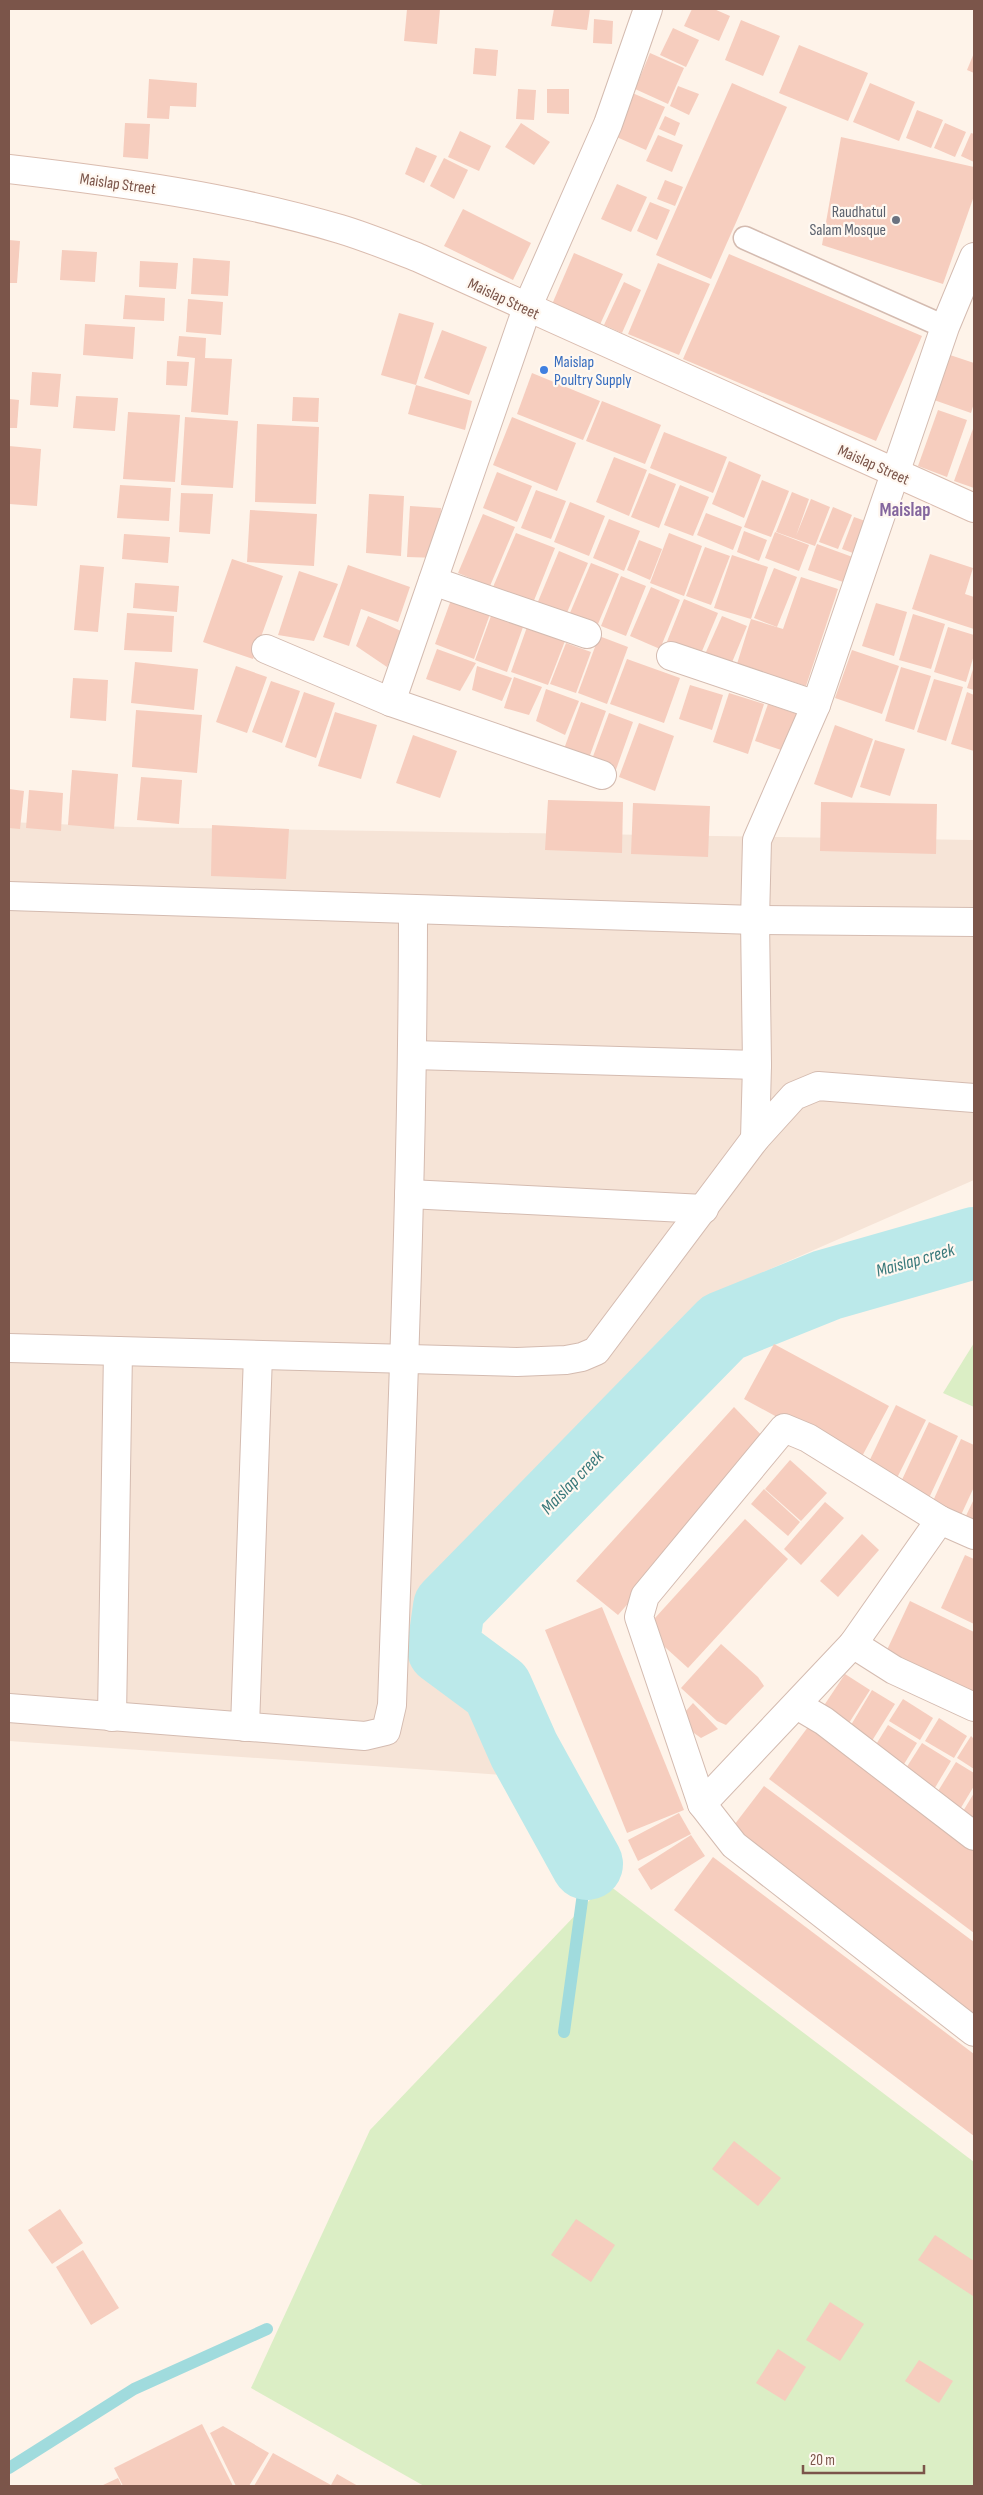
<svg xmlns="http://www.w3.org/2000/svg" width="983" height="2495" viewBox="0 0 983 2495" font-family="'Sofia Sans Condensed',sans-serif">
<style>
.residential{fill:#f6e4d7}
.green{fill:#dbeec5}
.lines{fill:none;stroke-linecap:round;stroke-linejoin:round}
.stream{stroke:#a0dbdd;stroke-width:12}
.river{stroke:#bbe9ea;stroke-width:72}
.building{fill:#f6cdbe}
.lane-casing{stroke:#d4bbb0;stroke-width:25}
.street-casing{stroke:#d4bbb0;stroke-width:30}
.secondary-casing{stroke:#dabcaf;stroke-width:30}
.lane{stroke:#fff;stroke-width:22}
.street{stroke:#fff;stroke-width:28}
.secondary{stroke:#fff;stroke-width:28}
.worship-dot{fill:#6b7280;stroke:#fff8f1;stroke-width:2}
.shop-dot{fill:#3f7fe0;stroke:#fff8f1;stroke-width:2}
.labels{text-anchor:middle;stroke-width:4.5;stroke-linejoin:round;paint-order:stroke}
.street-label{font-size:16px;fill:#7b554a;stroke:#fff8f1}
.worship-label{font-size:16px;fill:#5b616d;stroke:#fff8f1;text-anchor:end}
.shop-label{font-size:16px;fill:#366cbe;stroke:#fff8f1;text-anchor:start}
.water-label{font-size:18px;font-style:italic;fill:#38787a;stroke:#fff8f1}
.quarter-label{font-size:19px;font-weight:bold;fill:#84669e;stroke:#fff8f1}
</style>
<rect width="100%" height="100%" fill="#fef3e9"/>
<!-- residential -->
<path class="residential" d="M9,822l117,5 848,13v340l-254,111 -294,317 93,168 -510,-35z"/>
<!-- green -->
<g class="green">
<path d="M974,1343v64l-31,-14z"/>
<path d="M606,1883l368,279v324h-550l-173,-98 119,-258z"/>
</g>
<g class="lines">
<!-- stream -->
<g class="stream">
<path d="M564,2032l23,-168"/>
<path d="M9,2468l125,-79 133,-60"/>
</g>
<!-- river -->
<path class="river" d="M587,1864l-63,-114 -27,-61 -54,-40 6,-42 274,-280 104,-42 147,-42"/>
</g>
<!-- building -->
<g class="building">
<path d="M407,9h33l-3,35 -33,-3z"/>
<path d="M554,9h36l-3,21 -36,-4z"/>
<path d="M692,9h22l16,7 -11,25 -35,-15z"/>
<path d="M594,19l19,2 -1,23 -19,-1z"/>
<path d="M741,20l39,16 -17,40 -38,-16z"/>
<path d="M673,28l26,12 -13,27 -26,-12z"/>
<path d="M799,45l69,28 -20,48 -69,-28z"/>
<path d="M475,48l23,2 -2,26 -23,-2z"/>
<path d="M650,53l34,15 -16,36 -33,-15z"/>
<path d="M974,53v20l-7,-3z"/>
<path d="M149,79l48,4 -1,24 -26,-1 -1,13 -22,-1z"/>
<path d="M732,83l55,24 -76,172 -55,-24z"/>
<path d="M870,83l45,19 -16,39 -46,-19z"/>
<path d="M678,86l21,8 -10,21 -19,-9z"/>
<path d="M518,89l18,1 -2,30 -18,-1z"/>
<path d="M547,89h22v25l-22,-1z"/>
<path d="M630,92l35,15 -19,43 -34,-15z"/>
<path d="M917,110l26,10 -12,28 -25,-10z"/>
<path d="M665,116l15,7 -5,13 -16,-7z"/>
<path d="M125,123l25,1 -2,35 -25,-2z"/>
<path d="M521,123l29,19 -16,23 -29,-18z"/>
<path d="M945,123l21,9 -11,25 -21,-9z"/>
<path d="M460,131l31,15 -12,25 -31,-14z"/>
<path d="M971,133l3,1v28l-13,-6z"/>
<path d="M658,135l25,10 -11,27 -26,-11z"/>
<path d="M841,137l133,30v29l-31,88 -121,-39z"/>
<path d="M416,147l21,9 -13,27 -19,-9z"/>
<path d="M444,158l24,12 -14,29 -24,-13z"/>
<path d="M665,180l18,7 -8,19 -18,-7z"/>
<path d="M617,184l30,13 -16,35 -30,-13z"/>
<path d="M650,202l20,8 -13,30 -20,-9z"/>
<path d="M463,209l68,34 -18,37 -69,-34z"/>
<path d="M9,240l11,1 -3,42h-8z"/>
<path d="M62,250l35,2 -2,30 -35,-2z"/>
<path d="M574,253l49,21 -25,55 -48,-20z"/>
<path d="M729,254l193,82 -46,105 -193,-82z"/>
<path d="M193,258l37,3 -2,35 -37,-2z"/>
<path d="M140,261l38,2 -2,26 -37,-2z"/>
<path d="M658,263l52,21 -31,71 -51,-21z"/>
<path d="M624,282l17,8 -19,43 -18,-8z"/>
<path d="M125,295l40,3 -1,23 -41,-2z"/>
<path d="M188,299l35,3 -2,33 -35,-3z"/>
<path d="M399,313l35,10 -18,62 -35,-10z"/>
<path d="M85,324l50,3 -2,32 -50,-4z"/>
<path d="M442,330l45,17 -18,48 -45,-17z"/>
<path d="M179,336l27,2 -1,20 27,1 -4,56 -37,-3 4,-54 -18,-2z"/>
<path d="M950,355l24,8v40l-3,10 -37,-13z"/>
<path d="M167,361l22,1 -2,24 -21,-1z"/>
<path d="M32,372l29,2 -3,33 -28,-2z"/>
<path d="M532,373l68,28 -17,39 -66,-26z"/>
<path d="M416,385l56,16 -7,29 -57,-16z"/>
<path d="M76,396l42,2 -3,33 -42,-3z"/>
<path d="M293,397l26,1 -1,24 -26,-1z"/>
<path d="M9,399l10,1 -2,28h-8z"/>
<path d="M602,401l59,24 -16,39 -59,-23z"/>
<path d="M938,410l29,10 -20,57 -29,-11z"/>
<path d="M128,412l52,3 -5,67 -52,-3z"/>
<path d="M185,417l53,4 -5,67 -52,-3z"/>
<path d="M512,417l64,26 -19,48 -64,-26z"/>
<path d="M257,424l62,3 -3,77 -61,-2z"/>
<path d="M974,426v62l-20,-7z"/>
<path d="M664,432l63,25 -14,36 -63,-25z"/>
<path d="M9,446l32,3 -4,57 -28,-2z"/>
<path d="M614,457l33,13 -18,46 -33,-14z"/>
<path d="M729,461l32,14 -17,43 -32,-14z"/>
<path d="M497,472l35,14 -15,36 -34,-14z"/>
<path d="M649,473l27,11 -17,44 -28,-11z"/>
<path d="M762,480l27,11 -18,46 -27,-10z"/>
<path d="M120,485l51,3 -2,33 -52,-3z"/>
<path d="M680,485l29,12 -16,39 -29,-11z"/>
<path d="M536,490l30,11 -15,38 -30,-11z"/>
<path d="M792,492l17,7 -13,37 15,-37 19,8 -15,39 -39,-14z"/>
<path d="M181,493l32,1 -3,40 -31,-2z"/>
<path d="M369,494l35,2 -3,60 -35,-3z"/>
<path d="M570,502l35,14 -16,40 -35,-14z"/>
<path d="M410,506l31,2 -3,50 -31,-1z"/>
<path d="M833,507l19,8 -14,34 -19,-7z"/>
<path d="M250,510l67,4 -3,52 -67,-4z"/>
<path d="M706,513l36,14 -9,23 -36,-15z"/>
<path d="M483,514l32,13 -25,59 -32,-13z"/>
<path d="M854,517l20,7 -13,32 -19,-7z"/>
<path d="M609,519l31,12 -16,40 -31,-13z"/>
<path d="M744,531l23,9 -8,21 -22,-9z"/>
<path d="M775,532l34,13 -10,26 -34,-13z"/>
<path d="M516,533l39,15 -22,55 -40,-16z"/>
<path d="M669,533l33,13 -18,50 -34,-13z"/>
<path d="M124,534l46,3 -2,26 -46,-4z"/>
<path d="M639,540l23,9 -12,31 -23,-10z"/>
<path d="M817,544l41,15 -9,25 -41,-14z"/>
<path d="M705,547l25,9 -19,49 -25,-9z"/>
<path d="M559,551l29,12 -22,52 -29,-11z"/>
<path d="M930,554l43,14 -8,26 9,3v32l-62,-20z"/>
<path d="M732,555l36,12 -17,52 -37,-11z"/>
<path d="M232,559l51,17 -30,83 -50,-17z"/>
<path d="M591,563l28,11 -21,50 -28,-11z"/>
<path d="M80,565l24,2 -6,65 -24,-2z"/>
<path d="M348,565l62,22 -12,35 -37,-13 -12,37 -26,-9z"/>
<path d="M774,568l23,9 -20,50 -23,-9z"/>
<path d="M299,571l39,13 -24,57 -36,-6z"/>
<path d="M621,576l25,10 -20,50 -25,-10z"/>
<path d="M801,577l37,12 -32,97 -69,-22 14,-45 32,10z"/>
<path d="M135,583l44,3 -2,26 -44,-4z"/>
<path d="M651,587l29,13 -20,49 -30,-13z"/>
<path d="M684,599l34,14 -21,50 -33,-14z"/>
<path d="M451,600l39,14 -16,45 -39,-15z"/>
<path d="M876,603l31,9 -13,44 -32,-10z"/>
<path d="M127,613l47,3 -2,36 -48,-2z"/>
<path d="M913,614l32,10 -14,45 -32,-9z"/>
<path d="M368,616l35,16 -16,35 -31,-21z"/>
<path d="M491,616l32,11 -16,45 -32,-12z"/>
<path d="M722,616l25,10 -19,46 -26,-11z"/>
<path d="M527,627l38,14 -17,44 -37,-13z"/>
<path d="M948,627l26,8v20l-8,27 -32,-10z"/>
<path d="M599,636l29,11 -21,57 -29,-11z"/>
<path d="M566,643l25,9 -15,41 -26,-9z"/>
<path d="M437,649l39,14 -16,28 -34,-12z"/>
<path d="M852,650l47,16 -17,48 -47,-16z"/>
<path d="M627,659l53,19 -16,45 -54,-19z"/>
<path d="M135,662l63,7 -4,41 -63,-7z"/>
<path d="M236,666l31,11 -20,56 -31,-11z"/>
<path d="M477,666l35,12 -10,23 -30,-11z"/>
<path d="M974,666v24l-7,-2z"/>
<path d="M901,667l30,9 -17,54 -29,-9z"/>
<path d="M514,677l28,10 -13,28 -25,-7z"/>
<path d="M73,678l35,2 -2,41 -36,-3z"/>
<path d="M934,679l29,8 -17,54 -29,-9z"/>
<path d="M271,681l29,10 -18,52 -30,-11z"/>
<path d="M690,685l33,10 -11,35 -33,-11z"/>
<path d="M546,689l33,12 -14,34 -29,-14z"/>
<path d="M304,692l31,11 -19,55 -31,-11z"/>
<path d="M967,692l7,3v56l-23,-7z"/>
<path d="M729,693l35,11 -16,50 -35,-12z"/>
<path d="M581,702l25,9 -21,58 -25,-9z"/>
<path d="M768,704l32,11 -13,37 -32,-11z"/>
<path d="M136,710l66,5 -5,58 -65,-6z"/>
<path d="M335,712l42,13 -16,54 -43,-13z"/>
<path d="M609,713l24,9 -20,56 -25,-8z"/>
<path d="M639,723l35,13 -19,55 -36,-14z"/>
<path d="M835,725l38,14 -21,59 -38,-14z"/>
<path d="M413,735l44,16 -17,47 -44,-15z"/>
<path d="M875,740l30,9 -15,47 -30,-9z"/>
<path d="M72,770l46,4 -4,55 -46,-4z"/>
<path d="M141,777l41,3 -3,44 -42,-4z"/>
<path d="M9,789l15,2 -4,38 -11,-1z"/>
<path d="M29,790l34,3 -2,38 -35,-3z"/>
<path d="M548,800l75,2 -1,51 -77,-3z"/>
<path d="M821,802l116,2 -1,50 -116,-3z"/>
<path d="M633,803l77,3 -2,51 -77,-3z"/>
<path d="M212,825l77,4 -3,50 -75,-3z"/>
<path d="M774,1344l115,62 -30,56 -115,-63z"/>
<path d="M896,1405l30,15 -31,62 -29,-14z"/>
<path d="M734,1407l35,36 -151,172 -42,-34z"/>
<path d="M929,1422l29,14 -29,62 -29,-14z"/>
<path d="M961,1439l13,6v42l-13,28 -28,-14z"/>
<path d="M790,1460l37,33 -26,28 -36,-32z"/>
<path d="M764,1489l36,33 -12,14 -37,-32z"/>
<path d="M974,1499v28l-11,-5z"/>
<path d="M825,1502l19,16 -43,47 -17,-16z"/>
<path d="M745,1519l43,40 -100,109 -43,-39z"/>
<path d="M862,1534l17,16 -41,47 -18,-16z"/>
<path d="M965,1555l9,4v65l-33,-16z"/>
<path d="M910,1601l64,31v62l-88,-42z"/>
<path d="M602,1607l82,203 -57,23 -82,-203z"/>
<path d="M721,1644l37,33 6,9 -38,39 -9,-4 -36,-33z"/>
<path d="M845,1674l25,16 -21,33 -26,-16z"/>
<path d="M872,1690l23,14 -25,40 -22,-14z"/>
<path d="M903,1699l30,19 -13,22 -31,-19z"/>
<path d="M693,1703l25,26 -17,9 -24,-17z"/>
<path d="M939,1718l28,18 -13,22 -29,-17z"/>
<path d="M888,1725l29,18 -16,26 -29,-18z"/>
<path d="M808,1727l166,123v83l-205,-154z"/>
<path d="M971,1736l3,3v30l-17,-11z"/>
<path d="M922,1743l29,18 -18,30 -30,-18z"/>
<path d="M956,1762l18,11v13l-15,25 -24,-15z"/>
<path d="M764,1786l210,156v72l-246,-181z"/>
<path d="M974,1793v28l-12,-8z"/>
<path d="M679,1813l12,21 -53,27 -10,-21z"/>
<path d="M691,1835l14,21 -54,34 -13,-21z"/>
<path d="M713,1857l261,197v82l-300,-226z"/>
<path d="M734,2141l47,37 -23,28 -46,-37z"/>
<path d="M60,2209l23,34 -31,21 -24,-34z"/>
<path d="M576,2219l39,26 -24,37 -40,-27z"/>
<path d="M935,2235l39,26 -1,35 -55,-36z"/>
<path d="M83,2250l36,58 -28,17 -35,-58z"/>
<path d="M830,2302l34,22 -24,37 -34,-21z"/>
<path d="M778,2349l28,18 -21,34 -29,-18z"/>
<path d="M919,2360l34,21 -14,22 -34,-22z"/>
<path d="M202,2424l31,62h-110l-9,-18z"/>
<path d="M223,2426l46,27 -20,33h-13l-26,-53z"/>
<path d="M273,2453l58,32 6,-11 21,12h-104z"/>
<path d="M118,2478l4,8h-21z"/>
</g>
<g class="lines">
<!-- lane casing -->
<g class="lane-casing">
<path id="lane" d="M745,238l200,89"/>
</g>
<!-- street casing -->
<g class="street-casing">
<g id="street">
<path d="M433,581l154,53"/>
<path d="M266,649l125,53 211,73"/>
<path d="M671,656l145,49"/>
<path d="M391,702l136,-394 81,-184 40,-115"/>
<path d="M9,896l746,24 219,2"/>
<path d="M413,1055l344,10"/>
<path d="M755,1139l2,-74 -2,-145 2,-80 59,-135 129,-378 29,-70"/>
<path d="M409,1194l295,15"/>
<path d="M9,1348l508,14 49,-2 16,-3 14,-6 159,-212 39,-43 24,-10 156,12"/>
<path d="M940,1520l-132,-82 -24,-10 -139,168 -6,21 63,187 32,41 240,187"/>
<path d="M853,1644l41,26 80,37"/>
<path d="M797,1705l27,16 150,115"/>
<path d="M9,1708l356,28 21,-5 6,-26c9,-265 21,-530 21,-795"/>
<path d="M112,1717l6,-366"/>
<path d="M245,1727l13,-372"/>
<path d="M702,1804l151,-160 87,-124 34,15"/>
</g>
</g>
<!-- secondary casing -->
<g class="secondary-casing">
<path id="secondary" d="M9,169c111,13 223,28 331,60 27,8 53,19 79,29l555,250"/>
</g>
<!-- lane -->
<use href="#lane" class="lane"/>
<!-- street -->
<use href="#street" class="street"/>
<!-- secondary -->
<use href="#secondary" class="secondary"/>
</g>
<!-- markers -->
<circle class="worship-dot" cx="896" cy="220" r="5"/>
<circle class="shop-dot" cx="544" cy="370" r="5"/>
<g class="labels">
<!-- street labels -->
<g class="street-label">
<text transform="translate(118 183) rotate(8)" y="6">Maislap Street</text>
<text transform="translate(504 298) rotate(25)" y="6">Maislap Street</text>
<text transform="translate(874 464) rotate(24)" y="6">Maislap Street</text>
</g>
<!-- worship labels -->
<g class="worship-label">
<text x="886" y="217">Raudhatul<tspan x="886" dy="18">Salam Mosque</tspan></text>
</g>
<!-- shop labels -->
<g class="shop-label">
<text x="554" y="367">Maislap<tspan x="554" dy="18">Poultry Supply</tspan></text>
</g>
<!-- water labels -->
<g class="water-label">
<text transform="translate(915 1260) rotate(-16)" y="6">Maislap creek</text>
<text transform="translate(572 1482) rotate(-46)" y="6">Maislap creek</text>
</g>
<!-- quarter labels -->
<g class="quarter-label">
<text x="905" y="516">Maislap</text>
</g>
</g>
<!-- border -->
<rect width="983" height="2495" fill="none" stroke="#7b554a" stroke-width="20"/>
<!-- scale -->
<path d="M803 2465v8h121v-8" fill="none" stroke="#7b554a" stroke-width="2.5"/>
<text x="810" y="2465" font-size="15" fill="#7b554a" stroke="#fff8f1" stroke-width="4" paint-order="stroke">20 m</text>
</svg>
